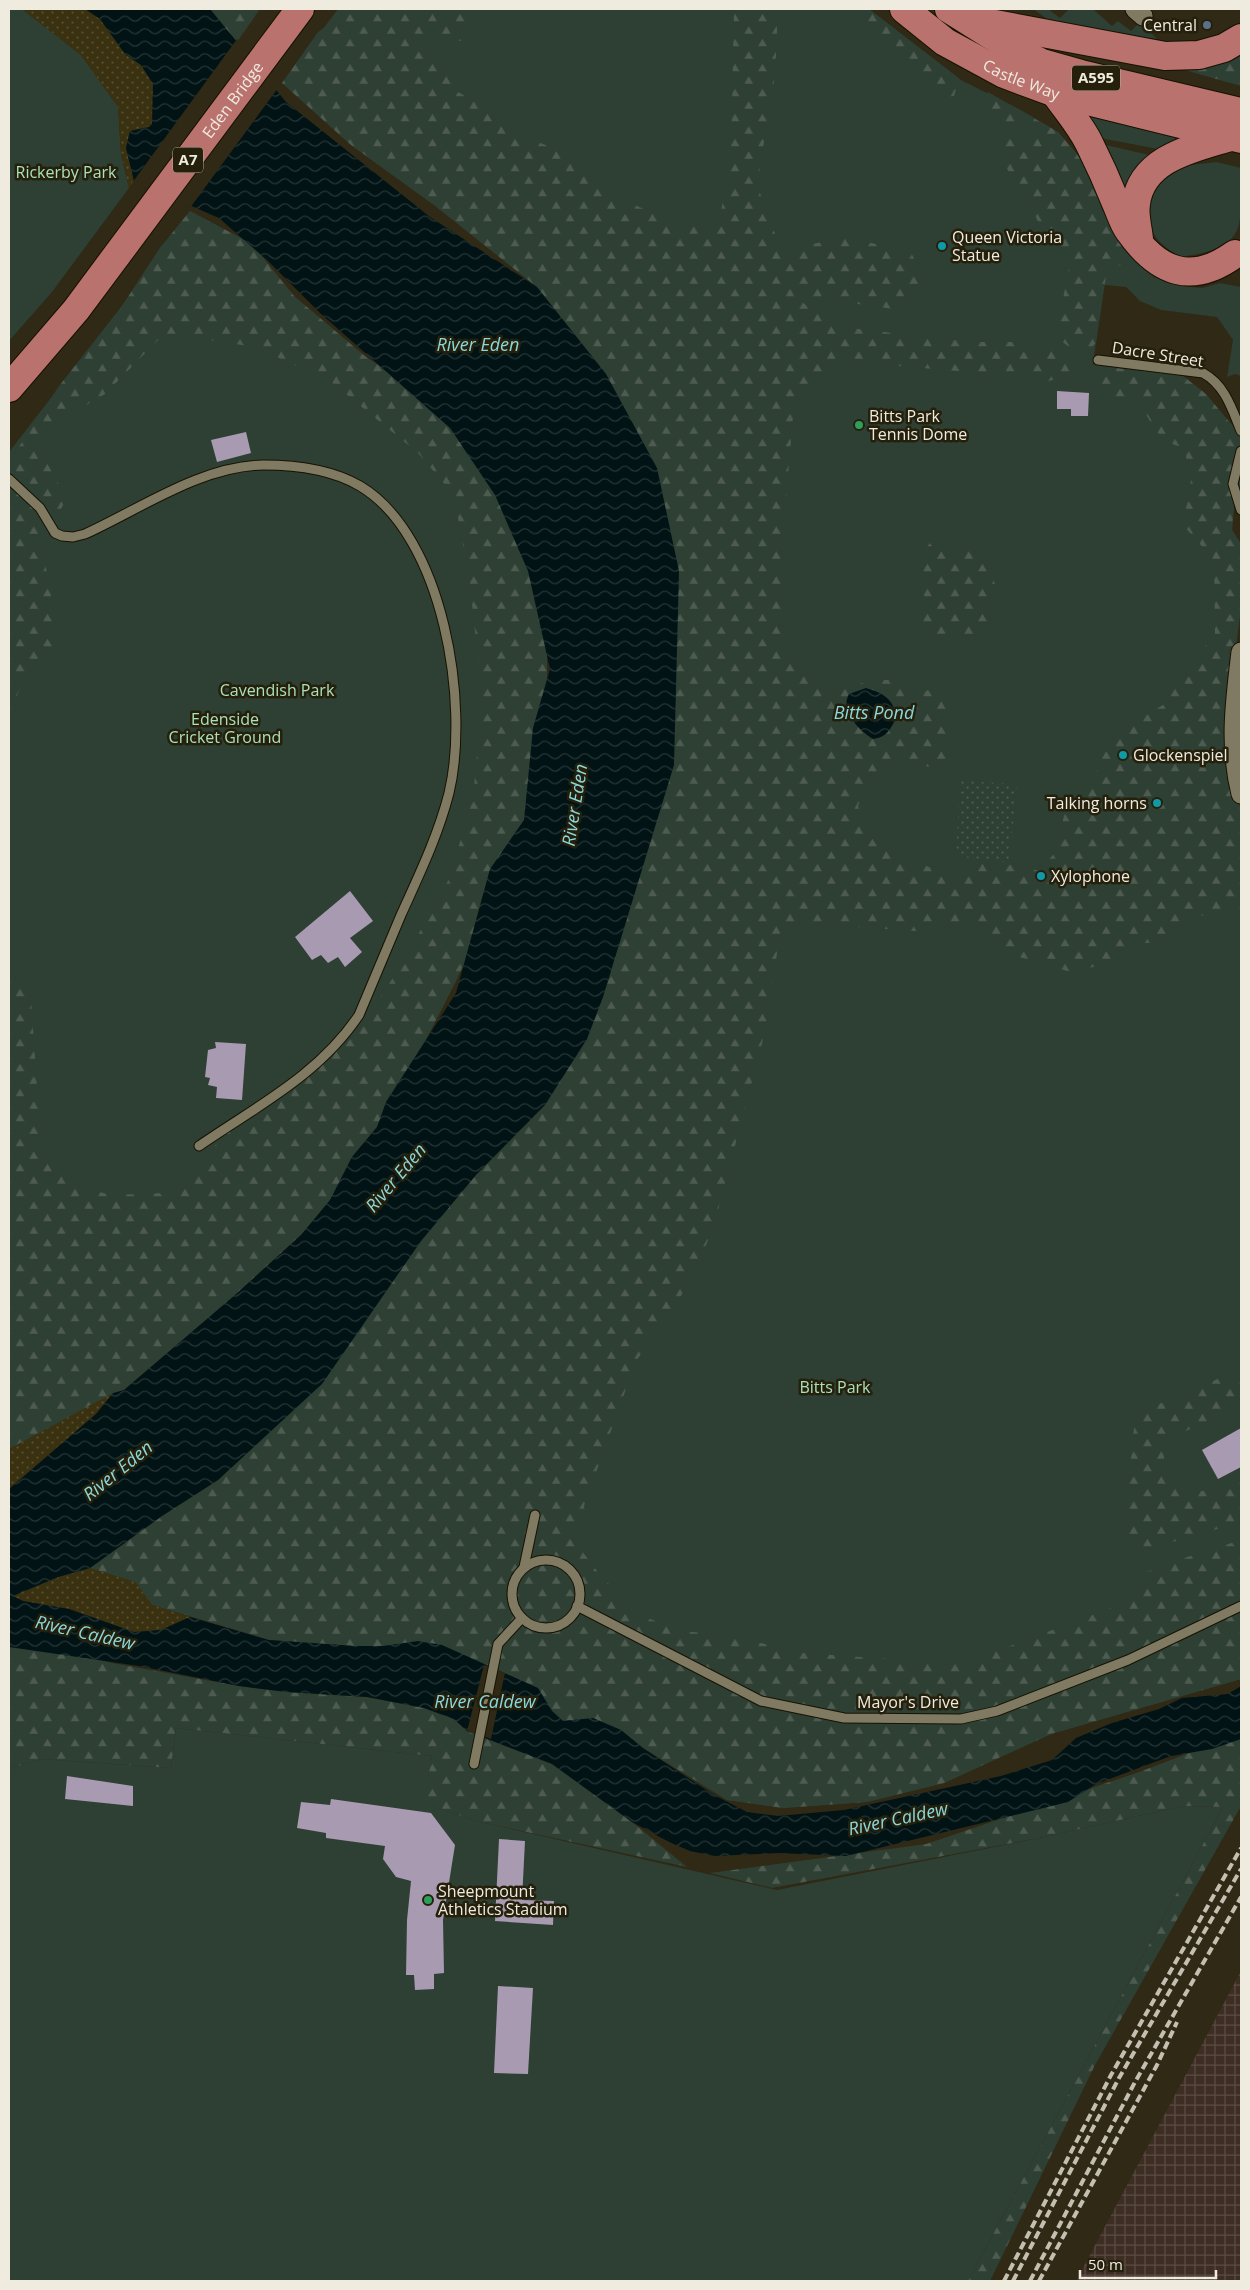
<svg xmlns="http://www.w3.org/2000/svg" width="1250" height="2290" viewBox="0 0 1250 2290" font-family="'Open Sans',sans-serif">
<style>
.industrial{fill:url(#industrial-grid)}
.green{fill:#2e3f33}
.forest{fill:url(#forest-firs)}
.sand{fill:url(#sand-dots)}
.garden{fill:url(#garden-dots)}
.water{fill:url(#water-waves)}
.pier{fill:#2f2915}
.building{fill:#a89bb1}
.lines{fill:none;stroke-linecap:round;stroke-linejoin:round}
.lane-casing{stroke:#171201;stroke-width:11}
.street-casing{stroke:#171201;stroke-width:21}
.primary-casing{stroke:#171201;stroke-width:30}
.lane{stroke:#807a63;stroke-width:9}
.street{stroke:#807a63;stroke-width:19}
.primary{stroke:#ba726e;stroke-width:28}
.rail{stroke:#c4bfb1;stroke-width:4;stroke-dasharray:8 4;stroke-linecap:butt}
.service-dot{fill:#5c6f8a;stroke:#25200b;stroke-width:2}
.culture-dot{fill:#0f9aa8;stroke:#25200b;stroke-width:2}
.leisure-dot{fill:#2e9e5b;stroke:#25200b;stroke-width:2}
.labels{text-anchor:middle;stroke-width:5;stroke-linejoin:round;paint-order:stroke}
.shield{fill:#25200b;stroke:#b2ae9f;stroke-width:1}
.shield-label{font-size:15px;font-weight:bold;fill:#efebdf}
.poi-label{font-size:16px;fill:#efebdf;stroke:#25200b;text-anchor:start}
.street-label{font-size:16px;fill:#efebdf;stroke:#25200b}
.park-label{font-size:16px;fill:#aae0ba;stroke:#25200b}
.water-label{font-size:18px;font-style:italic;fill:#8ad7dd;stroke:#25200b}
</style>
<defs>
<pattern id="industrial-grid" width="8" height="8" patternUnits="userSpaceOnUse" patternTransform="scale(1.25)"><rect width="8" height="8" fill="#3d2d23"/><path d="M0 4h8M4 0v8" fill="none" stroke="#594c42"/></pattern>
<pattern id="forest-firs" width="22" height="20" patternUnits="userSpaceOnUse" patternTransform="scale(1.25)"><rect width="22" height="20" fill="#2e3f33"/><path d="M5 1l3.5 6h-7zM16 11l3.5 6h-7z" fill="#4d5b50"/></pattern>
<pattern id="sand-dots" width="8" height="8" patternUnits="userSpaceOnUse" patternTransform="scale(1.25)"><rect width="8" height="8" fill="#393110"/><path d="M2 2h.1M6 6h.1" fill="none" stroke="#564f32" stroke-width="1.8" stroke-linecap="round"/></pattern>
<pattern id="garden-dots" width="8" height="8" patternUnits="userSpaceOnUse" patternTransform="scale(1.25)"><rect width="8" height="8" fill="#2e3f33"/><path d="M2 2h.1M6 6h.1" fill="none" stroke="#4d5b50" stroke-width="1.8" stroke-linecap="round"/></pattern>
<pattern id="water-waves" width="16" height="10" patternUnits="userSpaceOnUse" patternTransform="scale(1.25)"><rect width="16" height="10" fill="#011315"/><path d="M0 5q4-4 8 0t8 0" fill="none" stroke="#263637"/></pattern>
</defs>
<rect width="100%" height="100%" fill="#2f2915"/>
<!-- industrial -->
<path class="industrial" d="M1241,1971v310h-165l157,-295z"/>
<!-- green -->
<g class="green">
<path d="M9,9h13l59,46 37,52 3,47 8,34 -77,104 -43,49z"/>
<path d="M338,9h531l92,71 60,30 37,22 18,21 13,19 13,38 34,50 18,17 28,9 20,2 18,-5 21,4v89l-6,-2 -8,3 6,-37 -16,-23 -56,-7 -21,-9 -14,-14 -20,-2 -2,1 -11,78 90,12 23,18 35,42 -9,94 9,14v62l-12,97 -2,53 14,55v868l-190,55 -107,49 -77,19 -84,6 -56,-8 -84,-52 -22,-18 -531,-162 128,-88 32,-30 337,-411 -50,-752 -103,-82 -83,-60 -69,-62z"/>
<path d="M1033,9h15l12,9 9,-9h24l19,17 6,-5 13,10 9,-9 17,17 -32,-3 -75,-15z"/>
<path d="M1068,112l108,22 -1,7 -17,8 -58,-11z"/>
<path d="M1098,145h8l48,11 -24,49z"/>
<path d="M1217,162l24,6c0,60 8,80 -61,89 -33,-20 -33,-33 -32,-68l34,-23z"/>
<path d="M190,211l62,33 42,52 72,61 36,24 129,167 -75,433 -54,105 -278,304 -115,59v-997l113,-146 38,-58z"/>
<path d="M176,1728l256,28 -8,47 52,18 301,69 267,-53 139,-31 40,1 -255,474h-959v-512l32,-10 130,9z"/>
</g>
<!-- forest -->
<g class="forest">
<path d="M210,9h50l-23,33z"/>
<path d="M349,9h113l9,16 -9,16 -16,-1 -13,-8 -24,13 41,27 8,20 43,23 22,21 50,20 44,42 72,29 30,-3 12,-72 3,-143h44l-3,66 -18,110 24,65 67,-13 63,16 18,31 -28,26 -108,-15 40,31 138,16h41l44,9 18,22 -28,9 -17,-13 -24,6 -166,-14 -19,18 -25,13 -9,108v159l21,6 23,21 11,4 30,-10h21l15,12 25,-2 17,8 1,60 -4,12 -53,-10 -26,25 -9,21 11,30 28,19 56,21 29,-17 58,12 16,-20 14,-62h22l11,-49 26,-9 5,-8 32,-20 5,-18 44,-50 -1,-75 -31,-35 8,-45 -7,-33c-26,-2 -36,-30 -47,-50l-22,2 -13,-5 -9,-19 10,-9 34,5 11,-1 35,6 23,18 35,42v61l-7,2 -2,31 9,14v62l-12,97 -2,53 14,55v98c-33,5 -50,3 -72,32l-34,3 -33,21 -31,7 -62,-18 -41,-31 -53,8 -133,-9 -18,114 -51,193 -21,48 -18,31 -38,53 -52,145 1,11 -9,7 2,22 23,30 39,39 41,16 47,4 75,18 159,11 178,-67 -2,-14 6,-11 19,-4 15,-8 63,-20v139l-190,55 -107,49 -77,19 -84,6 -56,-8 -84,-52 -22,-18 -28,-12 -30,3 -11,-10 -14,-23 -69,-31 -86,-11h-28l-86,-6 -117,-35 -17,-23 -45,-14 72,-52 56,-36 104,-96 99,-143 55,-66 69,-70 42,-66 16,-42 71,-232 -17,-297 -51,-94 -69,-87 -103,-82 -83,-60 -69,-62 36,-51z"/>
<path d="M846,9h23l92,71 -4,6 -3,10 -6,3 -15,-17 -36,-26 -18,-20z"/>
<path d="M1241,52v34l-60,-17z"/>
<path d="M988,92l70,40 18,21 13,19 13,38 26,37 -4,15 -18,14 -10,67 -6,6 -17,1 -13,-10 -2,-13 11,-61 -23,-27 -13,-28 -32,-52 -8,-18 5,-4h39l1,-5c-17,-8 -40,-9 -53,-22l-1,-9z"/>
<path d="M190,211l62,33 42,52 72,61 36,24 41,35 88,132 16,75v105l-15,75 -40,102 -36,76 -54,105 -25,41 -25,30 -22,44 -29,34 -66,60 -111,95 -11,3 -104,56v-485l22,35 10,147 25,37 45,12 53,-2 47,-38 12,-26 39,-13 92,-80 45,-67 50,-90 24,-81 9,-100 -12,-113 -16,-90 -36,-42 -88,-72 -75,-34 -59,-9h-36l-55,56 -36,21 -32,30 30,54 -11,18 -17,12 16,89 -1,29 -25,18 -20,51v-254l50,-76 63,-80 38,-58z"/>
<path d="M932,541l10,1 11,15 16,-7 13,5 15,33 -6,13 2,5 -4,8 5,10 -2,7 -4,3 -8,-5 -10,9 -9,1 -16,-5 -19,3 -8,-7v-17l6,-16 -1,-46z"/>
<path d="M1241,1368v37l-57,27 -21,13 3,39c30,14 46,6 75,-6v41l-31,13 -74,20 -13,-16 11,-108 17,-21 34,-13z"/>
<path d="M9,1634l103,29 127,23 48,6 80,5 57,11 30,11 13,12 85,33 80,58 55,45 -211,-46 -53,-18 9,-47 -256,-28 -5,40 -130,-9 -32,10z"/>
<path d="M1241,1733v73l-147,261 -104,214h-22l255,-474 -40,-1 -139,31 -272,51 -62,-15 216,-29 216,-73z"/>
</g>
<!-- sand -->
<g class="sand">
<path d="M22,9h63l15,10 25,35 16,11 12,19 -1,40 -3,3 -19,4 -4,16 8,34 -5,7 -8,-34 -3,-47 -37,-52z"/>
<path d="M113,1393l-17,21 -87,75v-40z"/>
<path d="M90,1568l45,14 17,23 38,12 -29,13 -27,2 -65,-23 -46,-8 -10,-5 46,-19z"/>
</g>
<!-- garden -->
<path class="garden" d="M960,781l57,3 -8,79 -53,-7z"/>
<!-- water -->
<g class="water">
<path d="M85,9h125l76,93 144,115 107,70 69,87 51,94 22,103 -5,194 -71,232 -16,42 -42,66 -69,70 -55,66 -99,143 -104,96 -56,36 -72,52 -32,9 -45,19 10,5 46,8 65,23 27,-2 29,-13 79,23 86,6h28l35,-5 24,4 96,43 14,23 11,10 30,-3 28,12 22,18 71,47 33,17 31,4 66,-6 157,-34 51,-16 24,-22 36,-15 47,-14 23,-11 46,-4 13,-8v53l-29,10 -41,7 -75,28 -28,18 -222,54 -68,-3 -63,3 -25,-5 -21,-9 -37,-20 -80,-58 -85,-33 -13,-12 -30,-11 -57,-11 -80,-5 -48,-6 -100,-20 -130,-19v-158l87,-75 17,-21 11,-3 111,-95 66,-60 29,-35 22,-43 25,-30 9,-25 70,-109 34,-124 34,-49 9,-92 17,-59 -22,-98 -33,-76 -45,-67 -130,-115 -53,-53 -48,-42 -85,-37 -8,-33 4,-17 19,-4 3,-3 1,-40 -12,-19 -16,-11 -25,-35z"/>
<path d="M866,688c17,5 26,10 31,28 -6,12 -9,21 -24,23 -13,-8 -34,-28 -24,-45z"/>
</g>
<!-- pier -->
<g class="pier">
<path d="M237,39l41,49 -88,120 -58,-25z"/>
<path d="M484,1665l21,8 -14,66 -24,-8z"/>
</g>
<!-- building -->
<g class="building">
<path d="M1057,391l32,2 -1,23h-17v-7h-14z"/>
<path d="M246,432l5,21 -34,9 -6,-22z"/>
<path d="M350,891l23,30 -23,17 12,14 -17,15 -7,-10 -10,6 -7,-8 -9,5 -17,-23z"/>
<path d="M215,1042l31,2 -4,56 -26,-2 1,-11 -9,-2 2,-7 -5,-1 3,-27 8,-2z"/>
<path d="M1241,1428v39l-23,12 -16,-29z"/>
<path d="M67,1776l66,10v20l-68,-7z"/>
<path d="M331,1799l100,14 24,32 -12,75 1,53 -10,1v15l-19,1 -1,-15h-8l1,-55 4,-39 -15,-4 -13,-18 2,-13 -59,-8v-5l-29,-5 4,-26 29,3z"/>
<path d="M499,1839l26,2 -3,59 32,1 -1,24 -58,-4z"/>
<path d="M498,1986l35,2 -5,86 -34,-1z"/>
</g>
<g class="lines">
<!-- lane casing -->
<g class="lane-casing">
<g id="lane">
<path d="M1098,360l105,13c22,12 29,36 38,58"/>
<path d="M1241,451l-8,33 8,26"/>
<path d="M9,479l31,29 15,25 7,3 11,1 12,-3c55,-25 116,-68 178,-69 32,0 68,4 97,21 84,50 110,219 89,307 -11,43 -30,82 -48,122 -14,33 -28,67 -42,100 -40,60 -102,91 -160,131"/>
<circle cx="546" cy="1594" r="34"/>
<path d="M524,1567l11,-52"/>
<path d="M577,1606l184,95 83,17 117,1 36,-8 131,-51 113,-54"/>
<path d="M474,1764l24,-120 24,-26"/>
</g>
</g>
<!-- street casing -->
<g class="street-casing">
<g id="street">
<path d="M1135,9l8,7"/>
<path d="M1241,652c-6,49 -12,94 0,142"/>
</g>
</g>
<!-- primary casing -->
<g class="primary-casing">
<g id="primary">
<path id="s1" d="M904,9l41,33 59,32 51,19 186,46"/>
<path d="M949,9l59,37 34,17 39,11 160,38"/>
<path d="M979,21l186,35 34,-1 25,-7 17,-10"/>
<path d="M1055,93c11,16 25,32 34,50 10,20 19,40 27,60 4,9 7,20 13,28 29,41 62,55 106,23"/>
<path d="M1139,239c-1,-11 -5,-24 -3,-35 5,-46 58,-56 94,-67"/>
<path id="s2" d="M9,388l67,-78 224,-301"/>
</g>
</g>
<!-- lane -->
<use href="#lane" class="lane"/>
<!-- street -->
<use href="#street" class="street"/>
<!-- primary -->
<use href="#primary" class="primary"/>
<!-- rail -->
<g class="rail">
<path d="M1004,2281l107,-206 130,-227"/>
<path d="M1013,2281l106,-203 122,-209"/>
<path d="M1030,2281l105,-199 106,-185"/>
<path d="M1039,2281l118,-216 20,-43"/>
</g>
</g>
<!-- markers -->
<circle class="service-dot" cx="1207" cy="25" r="5"/>
<g class="culture-dot">
<circle cx="942" cy="246" r="5"/>
<circle cx="1123" cy="755" r="5"/>
<circle cx="1157" cy="803" r="5"/>
<circle cx="1041" cy="876" r="5"/>
</g>
<g class="leisure-dot">
<circle cx="859" cy="425" r="5"/>
<circle cx="428" cy="1900" r="5"/>
</g>
<g class="labels">
<!-- shield labels -->
<g class="shield">
<rect x="1072" y="65.5" width="48" height="25" rx="4"/>
<rect x="173" y="147.5" width="30" height="25" rx="4"/>
</g>
<g class="shield-label">
<text x="1096" y="83">A595</text>
<text x="188" y="165">A7</text>
</g>
<!-- poi labels -->
<g class="poi-label">
<text x="1197" y="31" text-anchor="end">Central</text>
<text x="952" y="243">Queen Victoria<tspan x="952" dy="18">Statue</tspan></text>
<text x="869" y="422">Bitts Park<tspan x="869" dy="18">Tennis Dome</tspan></text>
<text x="1133" y="761">Glockenspiel</text>
<text x="1147" y="809" text-anchor="end">Talking horns</text>
<text x="1051" y="882">Xylophone</text>
<text x="438" y="1897">Sheepmount<tspan x="438" dy="18">Athletics Stadium</tspan></text>
</g>
<!-- street labels -->
<g class="street-label">
<text dy="6" stroke="none"><textPath href="#s1" startOffset="138">Castle Way</textPath></text>
<text dy="6" stroke="none"><textPath href="#s2" startOffset="365">Eden Bridge</textPath></text>
<text transform="translate(1158 354) rotate(9)" y="6">Dacre Street</text>
<text x="908" y="1708">Mayor's Drive</text>
</g>
<!-- park labels -->
<g class="park-label">
<text x="66" y="178">Rickerby Park</text>
<text x="277" y="696">Cavendish Park</text>
<text x="225" y="725">Edenside<tspan x="225" dy="18">Cricket Ground</tspan></text>
<text x="835" y="1393">Bitts Park</text>
</g>
<!-- water labels -->
<g class="water-label">
<text x="478" y="351">River Eden</text>
<text x="874" y="719">Bitts Pond</text>
<text transform="translate(575 805) rotate(-81)" y="6">River Eden</text>
<text transform="translate(396 1178) rotate(-50)" y="6">River Eden</text>
<text transform="translate(118 1471) rotate(-39)" y="6">River Eden</text>
<text transform="translate(85 1633) rotate(13)" y="6">River Caldew</text>
<text x="485" y="1708">River Caldew</text>
<text transform="translate(898 1819) rotate(-12)" y="6">River Caldew</text>
</g>
</g>
<!-- border -->
<rect width="1250" height="2290" fill="none" stroke="#efebdf" stroke-width="20"/>
<!-- scale -->
<path d="M1080 2270v8h136v-8" fill="none" stroke="#efebdf" stroke-width="2.5"/>
<text x="1088" y="2270" font-size="15" fill="#efebdf" stroke="#25200b" stroke-width="4" paint-order="stroke">50 m</text>
</svg>
